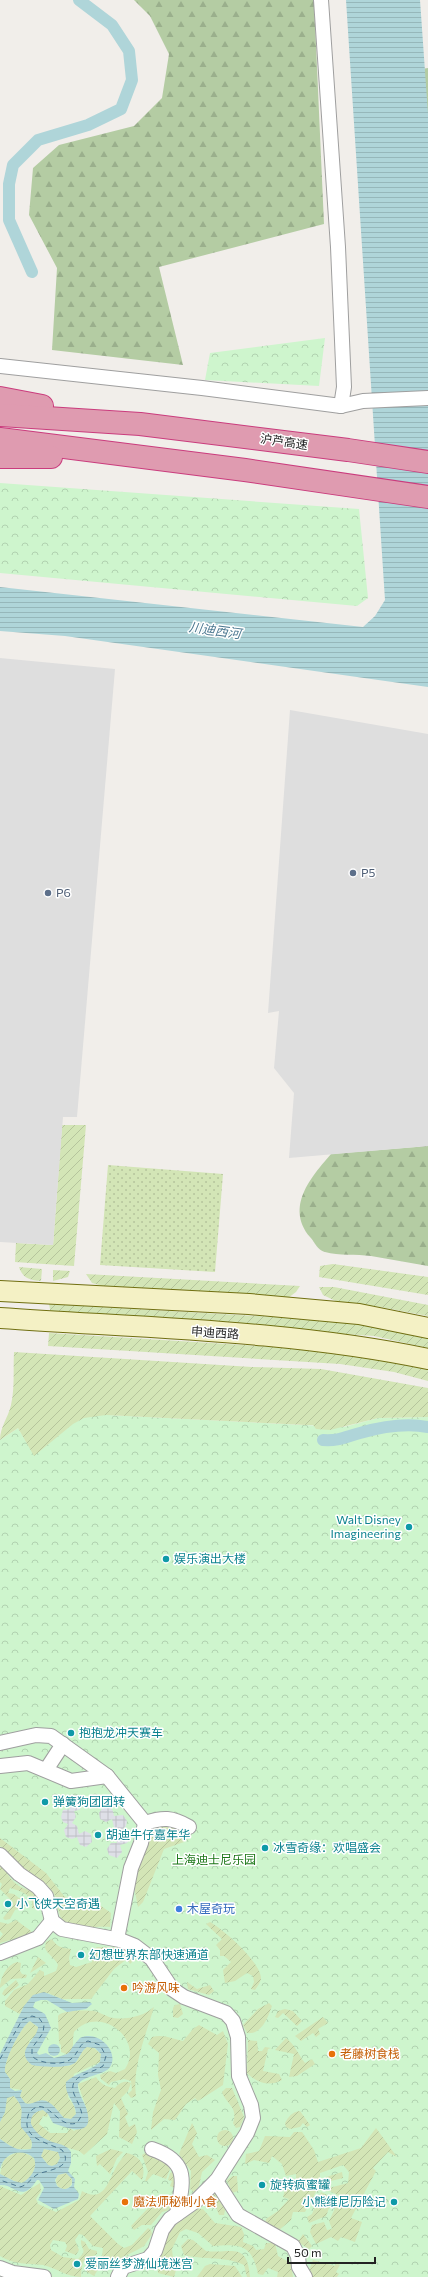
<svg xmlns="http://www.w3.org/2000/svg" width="428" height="2277" viewBox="0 0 428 2277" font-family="Commissioner,'Noto Sans SC',sans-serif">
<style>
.grass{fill:url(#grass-dots)}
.forest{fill:url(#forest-firs)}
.park{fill:url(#park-crowns)}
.garden{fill:url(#garden-furrows)}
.parking{fill:#dedede}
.plaza{fill:url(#plaza-grid)}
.water{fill:url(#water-rules);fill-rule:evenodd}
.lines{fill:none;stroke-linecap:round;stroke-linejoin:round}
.canal{stroke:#afd5d9;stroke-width:12}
.ferry{stroke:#4c7891;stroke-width:1;stroke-dasharray:5 4;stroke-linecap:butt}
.street-casing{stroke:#9f9f9f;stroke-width:16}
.secondary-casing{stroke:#706f11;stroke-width:22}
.highway-casing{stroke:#ca3c7d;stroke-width:24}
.street{stroke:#fff;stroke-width:14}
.secondary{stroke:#f4f1c5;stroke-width:20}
.highway{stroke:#df9bb0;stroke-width:22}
.service-dot{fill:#5c6f8a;stroke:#fff;stroke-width:1.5}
.culture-dot{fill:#0f9aa8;stroke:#fff;stroke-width:1.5}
.shop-dot{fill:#3f7fe0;stroke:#fff;stroke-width:1.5}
.food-dot{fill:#e8710a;stroke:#fff;stroke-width:1.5}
.labels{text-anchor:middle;stroke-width:3;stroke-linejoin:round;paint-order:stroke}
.street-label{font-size:12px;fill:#222;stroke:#fff}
.service-label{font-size:12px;fill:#4e5e75;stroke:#fff;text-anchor:start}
.culture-label{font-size:12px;fill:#0d838f;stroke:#fff;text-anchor:start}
.park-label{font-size:12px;fill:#1c7718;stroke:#fff}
.shop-label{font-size:12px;fill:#366cbe;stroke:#fff;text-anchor:start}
.food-label{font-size:12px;fill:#c56008;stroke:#fff;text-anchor:start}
.water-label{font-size:13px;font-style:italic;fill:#4c7891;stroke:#fff}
</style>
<defs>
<pattern id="grass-dots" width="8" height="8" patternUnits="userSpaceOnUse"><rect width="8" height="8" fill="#d3e5b6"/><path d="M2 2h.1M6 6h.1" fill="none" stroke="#b5c49c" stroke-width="1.8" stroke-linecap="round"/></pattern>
<pattern id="forest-firs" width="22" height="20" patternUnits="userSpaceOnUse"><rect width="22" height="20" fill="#b4cca3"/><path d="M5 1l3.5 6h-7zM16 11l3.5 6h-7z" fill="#9aaf8c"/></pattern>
<pattern id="park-crowns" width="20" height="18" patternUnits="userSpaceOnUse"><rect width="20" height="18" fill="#cef5cd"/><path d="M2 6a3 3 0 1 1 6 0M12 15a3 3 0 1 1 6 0" fill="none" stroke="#b1d2b0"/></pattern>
<pattern id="garden-furrows" width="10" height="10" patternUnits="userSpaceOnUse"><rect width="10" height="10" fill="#d3e5b6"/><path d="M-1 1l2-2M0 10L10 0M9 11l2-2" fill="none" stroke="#b5c49c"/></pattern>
<pattern id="plaza-grid" width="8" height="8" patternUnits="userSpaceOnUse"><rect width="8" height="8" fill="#dedfe7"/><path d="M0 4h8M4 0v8" fill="none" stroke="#bebfc6"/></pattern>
<pattern id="water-rules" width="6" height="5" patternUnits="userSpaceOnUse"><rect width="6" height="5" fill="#afd5d9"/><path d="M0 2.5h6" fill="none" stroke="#96b7ba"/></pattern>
</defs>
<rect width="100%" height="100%" fill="#f1eeea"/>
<!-- grass -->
<path class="grass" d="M108,1165l115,9 -8,98 -115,-7z"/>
<!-- forest -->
<g class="forest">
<path d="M134,0h180l10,224 -165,43 24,98 -131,-15 5,-82 -28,-53 4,-47 26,-23 75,-19 28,-28 7,-44 -19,-38z"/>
<path d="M428,68v64l-13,-62z"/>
<path d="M428,1146v120c-19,-3 -38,-7 -57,-10 -15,-2 -32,0 -46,-4 -8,-2 -10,-10 -15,-15 -25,-30 1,-60 21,-83z"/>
</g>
<!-- park -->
<g class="park">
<path d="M325,338l-6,48 -114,-6 5,-27z"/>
<path d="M0,483l359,26 9,89 -11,8 -357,-33z"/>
<path d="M69,1413l275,14 34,-9 50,-1v860h-428v-837l18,-12 9,15z"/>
</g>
<!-- garden -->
<g class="garden">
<path d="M62,1125h24l-12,141 -59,-4 1,-19 37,2z"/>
<path d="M333,1264l95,13v18l-109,-18 1,-11z"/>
<path d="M19,1267l23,2 -1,12c-11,-1 -18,-2 -22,-14z"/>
<path d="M53,1270l17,1 -2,6 -15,4z"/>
<path d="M86,1274l214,12 -4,6 -8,6 -186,-12 -10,-3z"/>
<path d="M319,1287h15l94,18v11l-48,-9 -40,-4 -17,-8z"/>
<path d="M49,1304l278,16 43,6 58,12v10l-54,-12 -323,-21z"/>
<path d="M49,1333l290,18 89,18v12l-34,-9 -54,-8 -292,-18z"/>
<path d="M14,1352l238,15 69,2 107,19v29l-50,1 -48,12 -14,-1 -3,-4h-7l-200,-10 -22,3 -11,6 -39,32 -16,-28 -18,12c0,-13 8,-22 11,-35 4,-17 2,-36 3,-53z"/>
<path d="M155,1824l24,5 7,4 -2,9 -20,7 -21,53 -5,5 -4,-20 1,-11z"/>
<path d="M0,1838l46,35 18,23 9,5 14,1 14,4 10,7 -1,14c-12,-1 -27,2 -37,-1 -19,-6 -12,-20 -19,-32 -8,-15 -22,-16 -33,-27 -8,-7 -12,-15 -21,-21z"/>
<path d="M0,1865c5,5 9,12 14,17 11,11 20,3 26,22l-3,5 -5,-1c3,-13 -12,-17 -22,-20l-2,5 6,1 5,4h5l4,7 -13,5 -5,9 -5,1 -2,-2 9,-11 1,-5 -13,-13 2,-5 -2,-2z"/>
<path d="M16,1920l15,11 -1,3 -30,9v-5l3,-4 -3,-3v-9l8,2z"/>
<path d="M210,1922c14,8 52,41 51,57 -1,4 -4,8 -6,11l-4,-1 3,-7 -1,-6 -6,-3 -12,8 -10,2 -2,-13 8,-8 -7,-6h-4v-6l-4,-5 6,-6 -16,-15z"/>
<path d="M52,1939c5,8 10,9 19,10l-2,9 1,7 6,2 16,-5v-11l5,-4 28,1 7,4 2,8 -4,4 -3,-5 -13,10 -23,30h-29l-14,-6 -24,13 -4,8 -15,-8v-5l9,-11 14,-6 12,-14 4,2v4l12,-5 2,-6c-3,-7 -10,-10 -13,-17l1,-6z"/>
<path d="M38,1957l8,6 -16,10z"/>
<path d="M17,1962l4,1 -1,8 2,3 5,1 -1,3 -15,1 -11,9c0,-10 6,-23 17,-26z"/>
<path d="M16,1980l3,5 -14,11 -3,-2 2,-4z"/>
<path d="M187,1982l10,7 13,-4 4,6 -5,4 -21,-6z"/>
<path d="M269,2003l3,3c-4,11 -10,29 -25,27l-4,-8 15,-16z"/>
<path d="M180,2004l3,10 -5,4 -5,-1v-9l2,-3z"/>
<path d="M154,2007c-8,28 -22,60 -18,89l-5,2 -3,-4 4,-4 -1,-9 -7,-2 -13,3 -2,3 -8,-6 -1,-4 10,-4 6,2 9,-4c20,-29 -25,-66 -51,-37 -2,9 1,16 -5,23l-8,-3v-7l-2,-2 -1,-27c3,-6 29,-6 36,-5 5,1 10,4 15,6 14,4 34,0 45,-10z"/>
<path d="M285,2009l8,2 9,10 -5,5 -14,-13 -5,5 -3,-1 3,-6z"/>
<path d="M323,2017l5,6 -10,6 2,5 -4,3 -3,-4 -12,8 -6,-5z"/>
<path d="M30,2021l8,6 -1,7 -8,7 8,25h32l8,-5 6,-11 4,-3 7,1 7,6 -1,8 -26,12 -6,23 6,9 2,8 -5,5 -7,-1c-8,-8 -13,-19 -26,-16 -6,1 -7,3 -13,1l-5,-7 2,-6 -12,-2v-9l-5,-7c-2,-10 16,-46 25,-51z"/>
<path d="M199,2025l18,10 6,-4 5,13 -5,41 -25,16 -3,-3 -9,6 -11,16 -11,-1 -13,11 2,-18 8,-22 -3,-15 1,-22 -11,-9 4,-7c13,-3 20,2 31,4l10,-12z"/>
<path d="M286,2038c9,7 12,16 19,25l7,-4 3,5 -18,12 -8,1 5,-23 -19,-4z"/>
<path d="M248,2040l9,1 1,10h4l3,-4 6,1 -3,1 -5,22 16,3 3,6c-13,7 -25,3 -35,-7z"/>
<path d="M96,2077c5,7 10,10 19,11 4,-5 10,-8 16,-5l-3,8 -7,7 7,16 -3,3 4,10 6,-3 2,8 -5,12 -13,-7 1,-26 -6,-8 -7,31 -23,21 -5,-4c-12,-4 -55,-12 -48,-33 2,-5 7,-8 12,-8l5,4 -1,3 -4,-1 -4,8 11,9h17l3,-5 4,3 13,-8v-13l-9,-26z"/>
<path d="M226,2088h6l12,29 -4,10 -4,1 -3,-5c6,-16 -8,-20 -11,-31z"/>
<path d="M9,2096h5l8,10 1,11 9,24 -1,8h-16l-15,-10v-17l5,-10 1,-12z"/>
<path d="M300,2111l10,14 -3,2 -4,-4 -3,4 -10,2 -4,-2 -1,-4c4,-7 7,-11 15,-12z"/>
<path d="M192,2123l5,10 -5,11 7,13 8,-2 8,5 -13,12 -3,14 -5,6 -4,-3 1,-18 -12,-17z"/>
<path d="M376,2128l21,29 -9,-5 -15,16 3,3 -25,47 11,4 -7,20 -14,-5 -3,4 -7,-4 -15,7 -6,-12 2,-7 12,-3 3,8 5,-1 -3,-8 8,-17 9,4 3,-8 -24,-11 23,-6 1,-11 -6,-7 -23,8v11l-15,28h-12l-2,8 -12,10 -14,-6 1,-5 12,-8 11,-12 -6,-2 3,-11 10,1v-13l-10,2 -4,-12 -10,-8 -3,7 -15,-3 -9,4 1,-10 13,-3 6,-15 25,1 4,-5h8l12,18 4,12 43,-14z"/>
<circle cx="225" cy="2138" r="8"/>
<path d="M44,2149l14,3 2,6 -3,6 -5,2 -4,-1 -7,-9 1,-5z"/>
<path d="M111,2149l12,3 -6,6 -7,16 -10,-10 -3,2 -1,-10z"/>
<path d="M22,2152l9,4 5,5c0,10 -8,22 -18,22l-18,-9 4,-15 9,-5z"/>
<path d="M126,2153c14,2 21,14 16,27l-10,-9 -42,45 28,28 6,4 8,-3 16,-17 3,2 1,4 -8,12 -7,4 -16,8 -18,3 -9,15 -7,-4c-3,-12 8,-11 15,-16l1,-8 -10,-2 -10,-11 -4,-1 -4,6 4,10 -3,5 -11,-4 2,-5 -2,-4 -12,-2 -3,5 1,5 12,7 15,2c11,-10 2,-9 3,-19l4,2 4,7 8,2v3c-15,8 -14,2 -16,23 -15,0 -24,-9 -38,-12 -16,-2 -28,0 -43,-9v-70l21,9 19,-12 1,8 -5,8 2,5 18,8 23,-12 3,-9c25,14 27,-16 38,-30 2,-3 4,-5 6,-8z"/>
<path d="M145,2153l6,1 25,13 -6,2 -4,10 -13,-5 -6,7h-2l3,-9 -6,-17z"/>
<path d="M177,2170v19l-7,-3 2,-5 -4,-1 2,-7z"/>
<path d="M342,2172l1,6 -16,4 -1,-5z"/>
<circle cx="64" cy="2181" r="8"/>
<path d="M233,2176h4l1,15 -6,2 -5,-13z"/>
<path d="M321,2192l12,6 -7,18 -17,7 -2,-6 5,-3z"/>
<path d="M213,2193l7,3 6,10 -2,9h-5l-3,-8 -6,-5v-8z"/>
<path d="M169,2200l3,3 -3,7 -7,2 -11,13h-9l-8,5 -3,-4 22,-23 10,2z"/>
<path d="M197,2209h6l12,14 26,4 3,7 -1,8 10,4 3,4 8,-1 2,-6h9l3,13 13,7 2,14h-16l1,-5 -10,-4 -5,7 -5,-1c-6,-30 -18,-30 -45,-28l-15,-13 -12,-4 -6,3 -8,17 1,9 11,6 -3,6h-5l-2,7 -16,-4c1,-16 1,-37 16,-48 8,-6 16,-9 23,-16z"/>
<path d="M303,2234l9,12 -3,3 -11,-7z"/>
<path d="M188,2239l5,1 13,11c26,3 41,-10 44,26h-3l-3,-12c-18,-9 -40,-5 -60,-10l-3,-9z"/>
<path d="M313,2260l22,6 1,-3 4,2 -4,7 3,2 -2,3h-25l-3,-7z"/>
<path d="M210,2264l25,2 7,11h-45l8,-11z"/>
</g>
<!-- parking -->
<g class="parking">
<path d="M0,658l115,11 -38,448h-14l-10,128 -53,-3z"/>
<path d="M290,710l138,24v412l-139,12 5,-65 -20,-25 5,-57 -11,2z"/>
</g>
<!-- plaza -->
<g class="plaza">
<path d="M76,1795l6,3 1,6 -4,6 -5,1 2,6 -4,6 5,3 2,8 6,-3 6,3 1,8 -6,5 -6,-2 -3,-8 -5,2 -6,-2 -2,-7 4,-6 -5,-2 -2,-5 2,-7 7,-1 -1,-10z"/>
<path d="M103,1807h6l4,4 1,5 9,-1 4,6 -1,5 -4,4 6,1 2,8 -3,4 -7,2 2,7 -5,6 -8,-3 -2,-6 4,-6h6l-2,-7 4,-6 -5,-3 -2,-8 -6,3 -6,-3 -1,-6z"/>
</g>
<!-- water -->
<g class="water">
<path d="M346,0h74l8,114v573l-363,-51 -65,-5v-44l363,40 12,-11 10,-16z"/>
<path d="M44,1992l28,11 18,-1 2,2 -6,5 -19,3 -20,-12h-6l-6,2 -2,5 12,7 6,14 -14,25 2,2 7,-2 8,5c23,-6 11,-5 26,-20 18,-9 40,14 30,29 -5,8 -25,8 -32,17 -1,9 7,18 9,27 8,28 -21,17 -34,12l-5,-9 -5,-4c-8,1 -13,6 -12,14 13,24 33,15 40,28v11l-3,8 7,8 -1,8 5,7 -1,5 -24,10 -16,-9 6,-12 -5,-8h-2c-16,24 -21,4 -37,5v-11l14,7 8,2c9,-5 16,-15 12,-25 -12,-10 -30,-6 -34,11v-30c10,7 18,13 31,10 4,-10 -5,-15 -10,-22 -1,-16 5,-17 -7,-31l-7,2 -2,14 -5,10v-68l24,-48 9,-11zM30,2021l8,6c0,12 -25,24 -6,38 8,2 38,4 44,-3 4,-5 5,-11 11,-15l8,1 6,6 -1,8c-9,9 -24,10 -34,20 -2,13 10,20 10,32l-5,5 -7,-1c-7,-7 -14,-21 -26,-17 -6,2 -8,4 -13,2l-5,-7 2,-6 -7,1 -5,-3v-9l-5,-7c-2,-10 16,-46 25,-51zM44,2149l14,3 2,6 -3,6 -5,2 -4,-1 -7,-9zM66,2173l6,6v6c-4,5 -10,5 -15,1l-2,-6 3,-5z"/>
<circle cx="54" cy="2050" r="6"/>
</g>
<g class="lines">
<!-- canal -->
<g class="canal">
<path d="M32,272l-23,-52v-36l4,-19 25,-25 50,-15 33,-16 11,-29 -3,-29 -17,-26 -33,-25"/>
<path d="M323,1440c16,1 22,-3 37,-7 21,-6 46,-10 68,-6"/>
</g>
<!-- ferry -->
<path class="ferry" d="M0,2059l22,-39 10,-4 7,2 5,7 -1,8 -11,15v8c7,8 31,10 39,3 8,-6 7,-15 17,-18l12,4 6,11 -3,10c-12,8 -36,9 -29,28 3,7 7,14 8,21l-5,8c-21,7 -30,-31 -48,-10 -10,26 18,29 33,37 13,18 -14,20 -24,24 -7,4 -10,11 -18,13l-20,-7"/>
<!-- street casing -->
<g class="street-casing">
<g id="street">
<path d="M321,0l17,247 6,140 -3,19"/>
<path d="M0,366l202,22 139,18 22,-5 65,-3"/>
<path d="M0,1743l36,-8 15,1 56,40 38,47 -4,20 -10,25 -14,71"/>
<path d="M0,1766l28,-3 43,18 36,-5"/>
<path d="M46,1770l17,-26"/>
<path d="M145,1823c18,-6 27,-6 44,4"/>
<path d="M0,1855l19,19 19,13 8,9 6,25 10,8 58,11 15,6 17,13 20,30 12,8 42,16 7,8 5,16 1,39 12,29 2,13 -6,15 -30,47 -20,20 -27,19 -8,11 -7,21 -7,8 -25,8 -5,10"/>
<path d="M0,1953l38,-15 14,-17"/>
<path d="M152,2149c38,13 31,32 25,65"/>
<path d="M216,2181l22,34 55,31 5,10 1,11 6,10"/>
<path d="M0,2268l13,5 31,4"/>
</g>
</g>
<!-- secondary casing -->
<g class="secondary-casing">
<g id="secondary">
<path d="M0,1291l249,13 110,10 69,14"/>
<path d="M0,1318c142,10 288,12 428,41"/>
</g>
</g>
<!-- highway casing -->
<g class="highway-casing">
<g id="highway">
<path d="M0,398l42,8"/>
<path d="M0,415l140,9 208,26 80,12"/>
<path d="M0,439l245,31 183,27"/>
<path d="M0,457h51"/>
</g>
</g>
<!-- street -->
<use href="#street" class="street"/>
<!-- secondary -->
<use href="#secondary" class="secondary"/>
<!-- highway -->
<use href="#highway" class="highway"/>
</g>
<!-- markers -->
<g class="service-dot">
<circle cx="353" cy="873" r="4"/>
<circle cx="48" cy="893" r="4"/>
</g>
<g class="culture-dot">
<circle cx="409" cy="1527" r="4"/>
<circle cx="166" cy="1559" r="4"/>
<circle cx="71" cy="1733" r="4"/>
<circle cx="45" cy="1802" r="4"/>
<circle cx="98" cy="1835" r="4"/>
<circle cx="265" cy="1848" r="4"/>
<circle cx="8" cy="1904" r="4"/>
<circle cx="81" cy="1955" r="4"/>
<circle cx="262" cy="2185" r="4"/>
<circle cx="394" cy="2202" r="4"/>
<circle cx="77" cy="2264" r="4"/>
</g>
<circle class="shop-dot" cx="179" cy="1909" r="4"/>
<g class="food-dot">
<circle cx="124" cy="1988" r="4"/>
<circle cx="332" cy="2054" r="4"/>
<circle cx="125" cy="2202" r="4"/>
</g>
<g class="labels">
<!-- street labels -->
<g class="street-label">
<text transform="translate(284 442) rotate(8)" y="4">沪芦高速</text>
<text transform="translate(215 1333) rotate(4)" y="4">申迪西路</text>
</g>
<!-- service labels -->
<g class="service-label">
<text x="361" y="877">P5</text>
<text x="56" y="897">P6</text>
</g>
<!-- culture labels -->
<g class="culture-label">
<text x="401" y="1524" text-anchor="end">Walt Disney<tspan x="401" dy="14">Imagineering</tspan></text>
<text x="174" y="1563">娱乐演出大楼</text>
<text x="79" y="1737">抱抱龙冲天赛车</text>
<text x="53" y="1806">弹簧狗团团转</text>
<text x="106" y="1839">胡迪牛仔嘉年华</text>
<text x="273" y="1852">冰雪奇缘：欢唱盛会</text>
<text x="16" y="1908">小飞侠天空奇遇</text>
<text x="89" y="1959">幻想世界东部快速通道</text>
<text x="270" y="2189">旋转疯蜜罐</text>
<text x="386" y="2206" text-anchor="end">小熊维尼历险记</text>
<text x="85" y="2268">爱丽丝梦游仙境迷宫</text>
</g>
<!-- park labels -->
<g class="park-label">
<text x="214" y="1864">上海迪士尼乐园</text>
</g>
<!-- shop labels -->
<g class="shop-label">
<text x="187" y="1913">木屋奇玩</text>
</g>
<!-- food labels -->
<g class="food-label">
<text x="132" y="1992">吟游风味</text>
<text x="340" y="2058">老藤树食栈</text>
<text x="133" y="2206">魔法师秘制小食</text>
</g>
<!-- water labels -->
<g class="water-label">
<text transform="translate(215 630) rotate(8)" y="5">川迪西河</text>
</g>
</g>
<!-- scale -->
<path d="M288 2257v6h87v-6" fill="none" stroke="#222222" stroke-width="2"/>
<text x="294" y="2257" font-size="12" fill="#222222" stroke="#ffffff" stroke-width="3" paint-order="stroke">50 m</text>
</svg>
